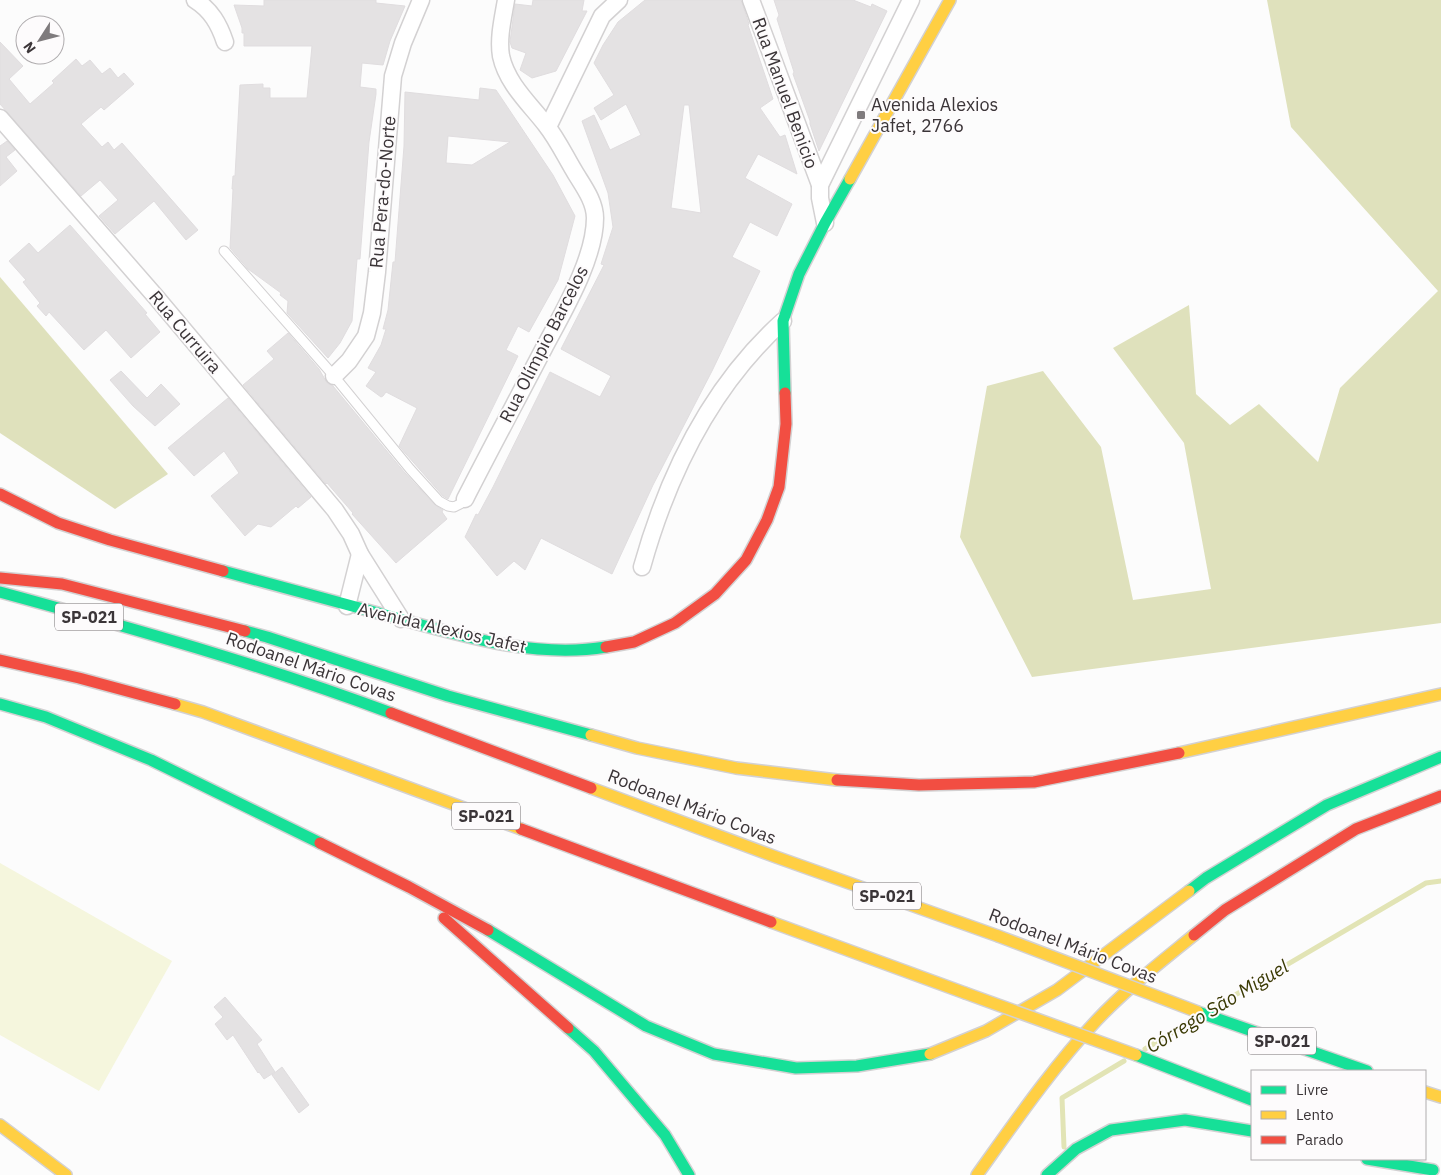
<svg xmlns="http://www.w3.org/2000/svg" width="1441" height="1175" viewBox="0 0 1441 1175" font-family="'IBM Plex Sans',sans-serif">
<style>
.green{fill:#f5f6dd}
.forest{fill:#dfe1bc}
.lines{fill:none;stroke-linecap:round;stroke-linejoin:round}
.stream{stroke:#e2e4b5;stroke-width:5}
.building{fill:#e4e2e3;stroke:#e0dddf;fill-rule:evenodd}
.lane-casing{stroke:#d3d1d2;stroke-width:11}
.street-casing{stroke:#d3d1d2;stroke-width:19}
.fast-casing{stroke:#d3d1d2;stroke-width:14}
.slow-casing{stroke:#d3d1d2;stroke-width:14}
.jam-casing{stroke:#d3d1d2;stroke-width:14}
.lane{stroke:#fff;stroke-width:9}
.street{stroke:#fff;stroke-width:16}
.fast{stroke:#16e098;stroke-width:11}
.slow{stroke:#ffcf43;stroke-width:11}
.jam{stroke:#f24e42;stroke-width:11}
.slow-bridge-casing{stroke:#d3d1d2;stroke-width:14;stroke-linecap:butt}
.slow-bridge{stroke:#ffcf43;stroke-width:11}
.poi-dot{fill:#7f7b7d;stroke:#fdfbfc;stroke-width:2}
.labels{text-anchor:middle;stroke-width:4;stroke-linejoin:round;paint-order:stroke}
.shield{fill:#fdfbfc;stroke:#757073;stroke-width:1}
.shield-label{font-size:16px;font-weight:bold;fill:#3b3538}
.street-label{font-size:18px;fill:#3b3538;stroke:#fdfbfc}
.poi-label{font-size:18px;fill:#3b3538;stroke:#fdfbfc;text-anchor:start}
.water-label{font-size:19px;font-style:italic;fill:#3a3a04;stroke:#fdfbfc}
</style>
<rect width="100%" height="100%" fill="#fcfcfc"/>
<!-- green -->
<path class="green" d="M0,863l172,98 -73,130 -99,-56z"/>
<!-- forest -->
<g class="forest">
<path d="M1267,0h174v623l-409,54 -72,-140 27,-151 56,-15 58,76 32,153 78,-11 -27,-146 -71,-95 76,-43 7,89 34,31 29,-21 59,58 22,-74 98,-97 -147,-164z"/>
<path d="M0,277l168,197 -53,35 -115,-76z"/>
</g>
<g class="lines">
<!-- stream -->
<g class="stream">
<path d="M1213,1008l213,-125 15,-2"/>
<path d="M1145,1049l48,-29"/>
<path d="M1064,1147l-2,-49 62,-37"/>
</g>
</g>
<!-- building -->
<g class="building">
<path d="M264,0h112v3l29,3 -15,35 -7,24 -21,-2 -2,24 16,2v5l-7,48 -9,117h-3l-5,62 -12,22 -12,15 -41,-45 1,-12 -8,-6 1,-2 -33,-24 -18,-21 3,-59h-1l1,-13h2l5,-91 23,-1v4h7v10h37l5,-52h-68v-13h-2v-5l-8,-23 30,1z"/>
<path d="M533,0h51l-2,11h5l-31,60 -24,7 -12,-8 6,-17 -14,-5 -2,-6 5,-38 17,2z"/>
<path d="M645,0h96l8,24 -1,1 25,74 -13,9 20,29 5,-2 12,39 -39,-20 -13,24 47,26 -15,32 -27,-14 -18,35 28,14 -48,100 -59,114 -41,89 -71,-36 -16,32 -11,-9 -17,15 -32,-39 11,-23 2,1 15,-28 57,-115 50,25 11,-21 -50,-27 43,-84 -3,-1 12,-37 -5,-34 -26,-72 12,-6 16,35 31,-15 -15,-31 -25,16 -7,-12 20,-13 -20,-32 9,-18 15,-23zM684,105h5l12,108 -30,-5z"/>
<path d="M774,0h79l18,7 1,-3 15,7 -68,140 -9,-27v-3l-17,-47 1,-2 -17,-53 2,-4z"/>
<path d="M0,42l23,24 -14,13 21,25 24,-21 -2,-2 24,-22 6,7 8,-6 12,14 8,-6 8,10 6,-5 10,11 -30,26 -3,-3 -20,17 21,23 6,-5 6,8 8,-7 76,87 -12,10 -32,-39 -39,33 -16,-18 19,-16 -18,-20 -19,16 -81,-92z"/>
<path d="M480,88l16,2 57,85 22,41 -17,64 -29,52 -11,-6 -12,24 12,6 -70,143 -5,-3 -44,-50 18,-38 -31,-16 -3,4 -2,1 -15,-11 10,-14 -8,-4 13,-23 5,-16h-3l5,-19 5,-48h2l9,-116 1,-54 74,8zM448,136l62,6 -38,23 -26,-2z"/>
<path d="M7,141l8,9 -9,7 11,14 -17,15v-40z"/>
<path d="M70,225l77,88 -2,1 15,18 -29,26 -25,-28 -22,20 -35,-38 -3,4 -9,-10 3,-3 -17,-21 3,-2 -17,-19 20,-18 9,10z"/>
<path d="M288,333l31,36 8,14 6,3 72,87 30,32 8,5 -1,2 5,7 -51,44 -44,-49 1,-1 -26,-30 -1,1 -83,-99 31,-26 -7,-8z"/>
<path d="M121,371l26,27 14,-14 19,20 -25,22 -22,-20 -23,-26z"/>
<path d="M228,398l83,99 -13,11 -2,-2 -25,21 -13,-3 -13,12 -34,-40 28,-23 -15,-22 -30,25 -26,-28z"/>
<path d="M225,997l37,43 -5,4 18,28 -11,7 -5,-7 -1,1 -25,-38 -6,5 -12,-16 8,-7 -9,-10z"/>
<path d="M282,1067l27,38 -10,8 -27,-38z"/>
</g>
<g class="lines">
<!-- lane casing -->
<g class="lane-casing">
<path id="lane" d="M224,251l110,125 76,93 29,32 9,5 6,1 6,-3 5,-5"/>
</g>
<!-- street casing -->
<g class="street-casing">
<g id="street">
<path d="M195,0c16,10 24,24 30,42"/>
<path d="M751,0l69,185"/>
<path d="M0,118l156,179 179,213 16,24 9,20 41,65"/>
<path d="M548,127l54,-111 17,-16"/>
<path d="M825,223l-5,-25v-13l91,-185"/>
<path d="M334,376l15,-15 17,-25 6,-23 5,-41 16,-196 10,-33 18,-43"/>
<path d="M465,499c26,-51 53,-101 79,-151 19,-36 51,-89 51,-130 0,-16 -11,-31 -19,-44 -10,-16 -18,-34 -30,-49 -16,-21 -39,-41 -45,-69 -3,-18 2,-38 5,-56"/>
<path d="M642,567c26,-93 69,-181 141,-246"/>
<path d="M347,606l13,-52"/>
</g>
</g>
<!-- fast casing -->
<g class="fast-casing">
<g id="fast">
<path d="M785,393l-2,-72 16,-47 26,-51 25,-44"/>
<path d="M223,571c55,15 110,30 166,45 70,19 144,43 217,31"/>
<path d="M0,592c132,36 263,73 391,121"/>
<path d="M245,631l22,6 181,59 143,39"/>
<path d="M0,704l46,13 105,43 169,83"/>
<path d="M1189,891l17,-13 121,-73 114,-48"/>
<path d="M488,930l158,96 68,28 82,14 61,-2 73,-12"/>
<path d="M1198,1012l169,59"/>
<path d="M568,1028l26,23 71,84 24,40"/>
<path d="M1136,1055l116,45"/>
<path d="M1367,1159l66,11"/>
<path d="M1047,1175l29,-26 35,-19 74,-10 67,11"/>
</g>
</g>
<!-- slow casing -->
<g class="slow-casing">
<g id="slow">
<path d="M850,179l100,-179"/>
<path d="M175,704l28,8 318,117"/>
<path d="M591,735l46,13 99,20 101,12"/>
<path d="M1179,753l262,-59"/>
<path d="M591,788l185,69 222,79"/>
<path d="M771,922l194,71"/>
<path d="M930,1054l56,-23 71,-41 132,-99"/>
<path d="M1425,1092l16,5"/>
<path d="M0,1125l66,50"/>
<path d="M977,1175c38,-53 75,-107 119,-154 30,-32 65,-59 98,-86"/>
</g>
</g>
<!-- jam casing -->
<g class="jam-casing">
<g id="jam">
<path d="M0,494l58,29 52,17 113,31"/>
<path d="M0,578l62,6 183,47"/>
<path d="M606,647l28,-5 41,-19 40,-29 31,-34 21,-40 12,-33 7,-63 -1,-31"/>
<path d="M0,660l79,18 96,26"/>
<path d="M391,713l200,75"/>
<path d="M837,780l82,5 115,-3 145,-29"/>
<path d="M521,829l250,93"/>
<path d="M320,843l89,44 79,43"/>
<path d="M444,918l124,110"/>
<path d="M1194,935l31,-25 131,-81 85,-33"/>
</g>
</g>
<!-- lane -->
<use href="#lane" class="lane"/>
<!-- street -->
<use href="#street" class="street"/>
<!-- fast -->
<use href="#fast" class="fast"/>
<!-- slow -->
<use href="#slow" class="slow"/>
<!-- jam -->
<use href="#jam" class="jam"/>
<!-- slow-bridge casing -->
<g class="slow-bridge-casing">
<g id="slow-bridge">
<path d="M998,936l200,76"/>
<path d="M965,993l171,62"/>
</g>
</g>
<!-- slow-bridge -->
<use href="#slow-bridge" class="slow-bridge"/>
</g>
<!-- markers -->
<rect class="poi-dot" x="856" y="110" width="10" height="10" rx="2.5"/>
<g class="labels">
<!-- shield labels -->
<g class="shield">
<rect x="55" y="603.5" width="68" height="27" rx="4"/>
<rect x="452" y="802.5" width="68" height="27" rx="4"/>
<rect x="853" y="882.5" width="68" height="27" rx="4"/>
<rect x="1248" y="1027.5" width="68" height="27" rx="4"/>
</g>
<g class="shield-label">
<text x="89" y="623">SP-021</text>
<text x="486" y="822">SP-021</text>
<text x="887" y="902">SP-021</text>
<text x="1282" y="1047">SP-021</text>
</g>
<!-- street labels -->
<g class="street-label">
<text transform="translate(785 93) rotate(70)" y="6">Rua Manuel Benicio</text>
<text transform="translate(383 192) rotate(-85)" y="6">Rua Pera-do-Norte</text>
<text transform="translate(185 332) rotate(50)" y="6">Rua Curruira</text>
<text transform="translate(544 344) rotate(-63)" y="6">Rua Olímpio Barcelos</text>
<text transform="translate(442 628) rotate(13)" y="6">Avenida Alexios Jafet</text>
<text transform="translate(311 667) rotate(19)" y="6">Rodoanel Mário Covas</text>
<text transform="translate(692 807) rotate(21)" y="6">Rodoanel Mário Covas</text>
<text transform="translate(1073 946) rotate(21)" y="6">Rodoanel Mário Covas</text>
</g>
<!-- poi labels -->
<g class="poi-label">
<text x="871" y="111">Avenida Alexios<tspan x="871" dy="21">Jafet, 2766</tspan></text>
</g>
<!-- water labels -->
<g class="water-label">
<text transform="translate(1217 1006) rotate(-31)" y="7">Córrego São Miguel</text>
</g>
</g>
<!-- legend -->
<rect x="1251" y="1070" width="175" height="90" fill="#fdfbfc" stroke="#afacae"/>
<rect x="1261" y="1086" width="25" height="8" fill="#16e098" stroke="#afacae"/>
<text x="1296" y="1095" font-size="15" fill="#3b3538">Livre</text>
<rect x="1261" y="1111" width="25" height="8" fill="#ffcf43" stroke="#afacae"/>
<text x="1296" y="1120" font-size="15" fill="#3b3538">Lento</text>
<rect x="1261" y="1136" width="25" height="8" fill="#f24e42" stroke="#afacae"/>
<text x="1296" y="1145" font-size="15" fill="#3b3538">Parado</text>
<!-- north arrow -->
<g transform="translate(40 40) rotate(234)"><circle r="24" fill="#fdfbfc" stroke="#afacae"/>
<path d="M0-4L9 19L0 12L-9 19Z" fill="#7f7b7d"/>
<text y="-8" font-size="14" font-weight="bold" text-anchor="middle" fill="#3b3538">N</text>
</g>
</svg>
